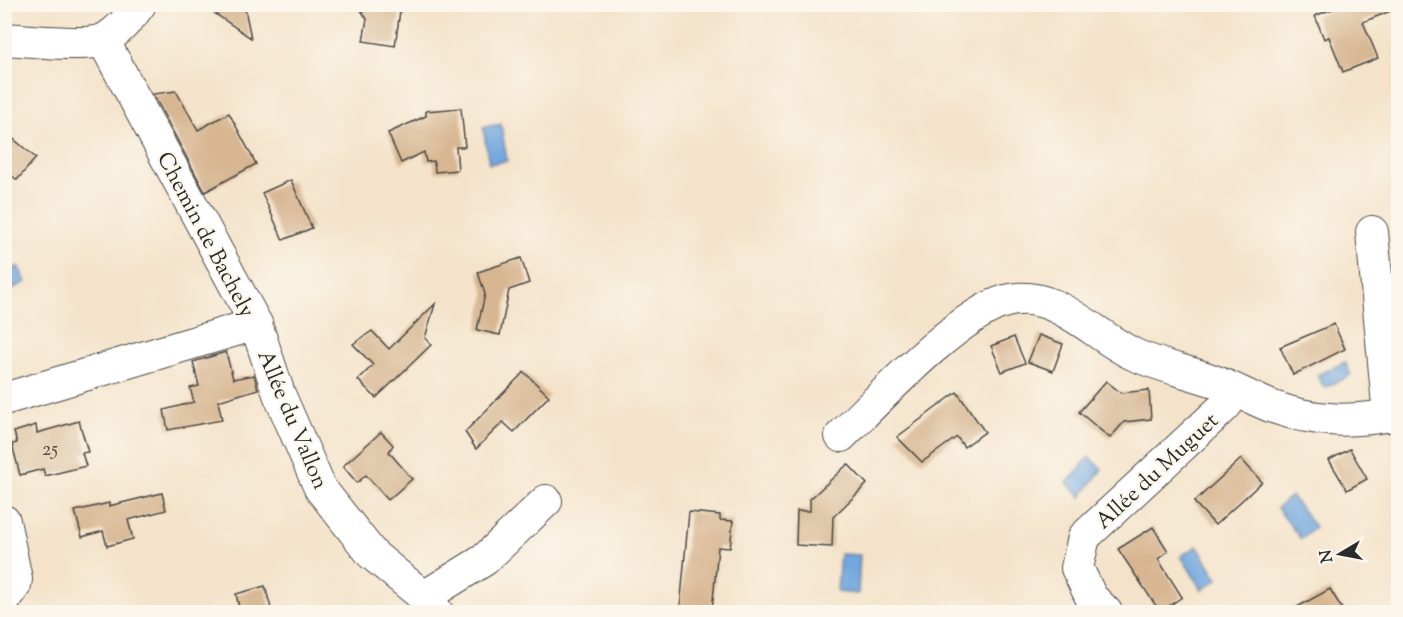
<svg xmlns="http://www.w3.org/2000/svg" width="1403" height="617" viewBox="0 0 1403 617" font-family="'Sorts Mill Goudy',serif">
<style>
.water{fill:#72a7df;stroke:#4e6985;stroke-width:1.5}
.building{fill:#d7b691}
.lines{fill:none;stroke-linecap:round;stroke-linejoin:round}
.minor-casing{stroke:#494743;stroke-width:34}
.minor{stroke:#fff;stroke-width:32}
.labels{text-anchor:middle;stroke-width:4.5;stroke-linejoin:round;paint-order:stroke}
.number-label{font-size:20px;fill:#564e44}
.street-label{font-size:22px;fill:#2b2b2b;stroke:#fbf7ec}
</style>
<rect width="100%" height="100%" fill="#fbf7ec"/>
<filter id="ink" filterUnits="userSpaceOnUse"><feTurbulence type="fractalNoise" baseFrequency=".0167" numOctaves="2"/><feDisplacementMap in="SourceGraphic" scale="12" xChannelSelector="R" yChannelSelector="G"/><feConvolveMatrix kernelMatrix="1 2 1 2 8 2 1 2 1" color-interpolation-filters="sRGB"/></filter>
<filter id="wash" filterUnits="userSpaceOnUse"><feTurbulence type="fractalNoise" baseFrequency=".008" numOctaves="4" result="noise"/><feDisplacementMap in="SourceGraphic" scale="24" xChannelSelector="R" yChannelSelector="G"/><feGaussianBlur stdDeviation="1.35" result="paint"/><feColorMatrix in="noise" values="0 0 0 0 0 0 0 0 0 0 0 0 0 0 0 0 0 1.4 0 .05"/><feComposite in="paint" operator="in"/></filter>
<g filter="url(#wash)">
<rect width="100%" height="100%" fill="#f4e3ca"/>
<!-- water -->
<g class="water">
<path d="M501,124l6,37 -18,3 -6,-37z"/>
<path d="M18,266l8,16 -21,11v-20z"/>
<path d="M1345,362l6,13 -27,13 -7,-13z"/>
<path d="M1089,457l13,12 -21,28 -14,-14z"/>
<path d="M1291,496l24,31 -14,12 -24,-31z"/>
<path d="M1197,546l21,33 -16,11 -21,-34z"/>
<path d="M840,554l20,1 -2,39 -21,-2z"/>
</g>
<g id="blocks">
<!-- building -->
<g class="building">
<path d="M201,4h43l7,34z"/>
<path d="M357,4h44l-6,42 -32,-5 4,-22z"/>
<path d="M1344,4h54v4l-35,14 15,36 -35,14 -14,-35 -5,2 -9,-23z"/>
<path d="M176,91l22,39 31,-17 27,51 -51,28 -52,-98z"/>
<path d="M461,108l4,39h-9l2,23 -23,2 -1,-11 -8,1 -2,-10 -23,11 -13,-30 38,-17v-5z"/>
<path d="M4,131l32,27 -19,22 -13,-11z"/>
<path d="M291,180l21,48 -29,12 -21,-47z"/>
<path d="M521,258l8,25 -20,7 -9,45 -23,-5 8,-36 -7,-22z"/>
<path d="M435,304l-10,34 6,7 -55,53 -18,-18 15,-15 -20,-21 19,-13 17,18z"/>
<path d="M1334,324l11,25 -52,26 -13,-28z"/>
<path d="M1039,335l24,9 -10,27 -25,-9z"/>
<path d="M1014,337l11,26 -23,9 -11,-26z"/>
<path d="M226,352l7,27 21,-4 4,14 -40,12 4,19 -54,10 -4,-20 30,-8 -4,-14 9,-2 -6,-24z"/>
<path d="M524,372l25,24 -35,36 -11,-10 -27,27 -11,-17z"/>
<path d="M1106,381l15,12 28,-3 2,29 -27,3 -14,16 -31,-26z"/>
<path d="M957,392l28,40 -21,15 -7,-10 -35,25 -25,-25z"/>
<path d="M79,421l9,31 -6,1 4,13 -41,10 -2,-7 -23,6 -8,-31 5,-1 -3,-11 22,-7 1,8z"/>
<path d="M381,432l12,13 -4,7 23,27 -24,21 -22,-25 -9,8 -14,-17z"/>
<path d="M1350,449l17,30 -20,11 -18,-30z"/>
<path d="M1241,459l21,23 -47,43 -21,-23z"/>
<path d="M848,464l19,20 -34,33 -1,30 -36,-2 1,-34h13v-12z"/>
<path d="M162,493l4,17 -38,10 5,19 -26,7 -4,-15 -21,6 -7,-26 34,-8v3z"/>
<path d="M689,512l31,3v5l13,1 -3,27 -12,-1 -6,64 -32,-3z"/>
<path d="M1153,527l15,24 -10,8 24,38 -22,15 -42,-63z"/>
<path d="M265,586l7,26h-32l-4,-18z"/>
<path d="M1330,589l14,23h-56z"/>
</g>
</g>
</g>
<g filter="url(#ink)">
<use href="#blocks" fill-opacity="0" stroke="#494743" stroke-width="1.5"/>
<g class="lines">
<!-- minor casing -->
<g class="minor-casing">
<g id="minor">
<path d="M4,39c21,1 82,8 99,1 13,-6 29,-24 37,-36"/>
<path d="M103,40l153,284 23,70 41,94 52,66 52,43 13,15"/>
<path d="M1372,232l17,184"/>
<path d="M4,399l252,-75"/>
<path d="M841,436c38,-37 117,-122 165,-135 48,-13 87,34 127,53 24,11 52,17 78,26 21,7 41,19 62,27 45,16 80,15 125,7"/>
<path d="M4,521l12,58 -1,6 -11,16"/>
<path d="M424,597l60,-37 62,-59"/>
<path d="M1106,612l-15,-15 -14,-29 7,-31 141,-131 11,-15"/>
</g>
</g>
<!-- minor -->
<use href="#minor" class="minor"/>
</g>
</g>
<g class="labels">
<!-- number labels -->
<g class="number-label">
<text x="50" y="455">25</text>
</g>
<!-- street labels -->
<g class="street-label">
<text transform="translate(207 234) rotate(62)" y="8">Chemin de Bachely</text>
<text transform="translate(294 419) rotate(67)" y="8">Allée du Vallon</text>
<text transform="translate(1156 470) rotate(-43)" y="8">Allée du Muguet</text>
</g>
</g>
<!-- margin -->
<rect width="1403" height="617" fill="none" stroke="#fbf7ec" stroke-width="24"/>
<!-- north arrow -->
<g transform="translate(1340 554) rotate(260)" stroke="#fbf7ec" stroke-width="4.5" paint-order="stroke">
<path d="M0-4.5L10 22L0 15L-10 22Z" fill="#2b2b2b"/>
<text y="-9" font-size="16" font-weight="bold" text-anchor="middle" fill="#2b2b2b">N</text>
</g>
</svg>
